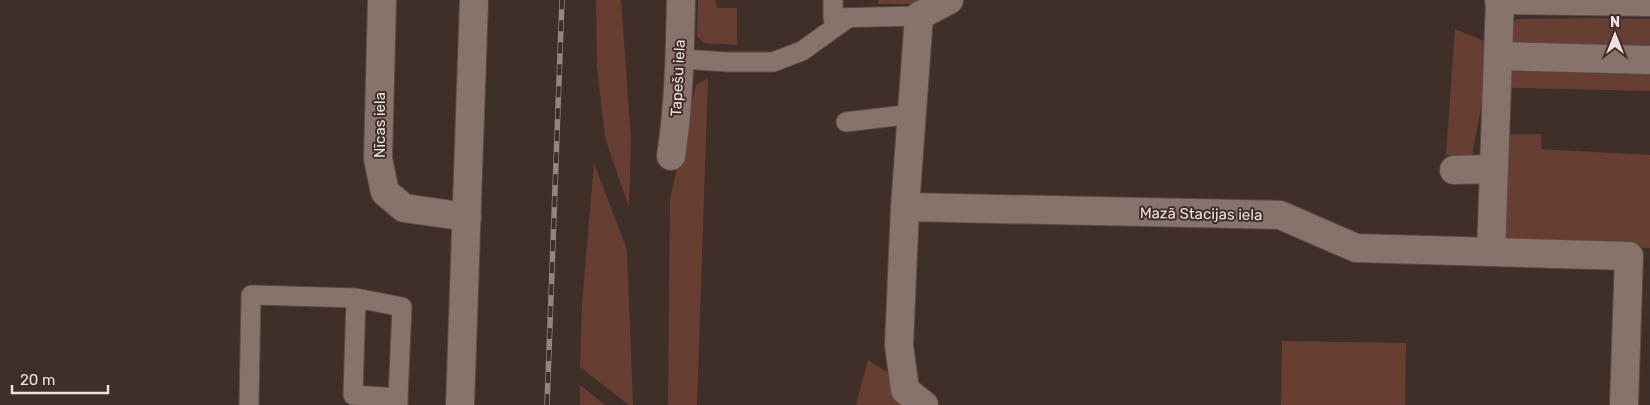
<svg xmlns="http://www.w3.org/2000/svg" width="1650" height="405" viewBox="0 0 1650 405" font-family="Rubik,sans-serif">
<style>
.green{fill:#663e32}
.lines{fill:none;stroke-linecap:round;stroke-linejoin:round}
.service-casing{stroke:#5a4b46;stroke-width:21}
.minor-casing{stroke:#5a4b46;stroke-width:30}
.service{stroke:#88736c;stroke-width:19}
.minor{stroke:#88736c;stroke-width:28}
.rail-casing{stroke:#948581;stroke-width:5.5}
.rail{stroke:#402e29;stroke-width:4;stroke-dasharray:11;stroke-linecap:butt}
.labels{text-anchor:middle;stroke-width:4;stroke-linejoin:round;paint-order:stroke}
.street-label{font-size:15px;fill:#ede1de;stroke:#402e29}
</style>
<rect width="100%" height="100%" fill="#402e29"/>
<!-- green -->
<g class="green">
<path d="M596,0h25l10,139 -2,68 -24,-69 -8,-71z"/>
<path d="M698,0h17l2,8h20v37l-33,-2 -7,-7z"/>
<path d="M878,0h48l-7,4h-41z"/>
<path d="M1590,18l60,1v72l-165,-4 -13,69 -26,-1 9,-126 29,12 33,-22z"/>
<path d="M708,78l-11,327h-29l2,-206 26,-114z"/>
<path d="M1541,134v15l109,6v93l-110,-4 -28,-3 -10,-6 -2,-100z"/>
<path d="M594,163l33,87 6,155h-4l-49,-38 2,-63z"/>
<path d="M1282,341l124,2 -1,62h-124z"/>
<path d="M868,360l30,19 11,26h-53z"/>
<path d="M580,385l25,20h-25z"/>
</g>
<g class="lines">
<!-- service casing -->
<g class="service-casing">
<g id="service">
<path d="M833,0v18l86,-2"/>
<path d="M681,59l47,3h45l29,-11 46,-33"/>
<path d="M846,122l66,-8"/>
<path d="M356,298l46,9 -4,91"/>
<path d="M249,405l2,-110 105,3 -3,97 45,3v7"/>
</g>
</g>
<!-- minor casing -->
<g class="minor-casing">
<g id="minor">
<path d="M382,0l-4,159 7,33 19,16 63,9"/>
<path d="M1499,0l151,2"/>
<path d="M1500,0l-2,56 152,4"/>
<path d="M671,156c8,-52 9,-104 10,-156"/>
<path d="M1454,170l40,-1"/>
<path d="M905,207l375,8 76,33 273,8 -5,149"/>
<path d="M1491,252l7,-196"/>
<path d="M460,405l14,-405"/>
<path d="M924,405l-19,-15 -6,-45 6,-138 14,-191 30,-16"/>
</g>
</g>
<!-- service -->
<use href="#service" class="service"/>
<!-- minor -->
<use href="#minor" class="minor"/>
<!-- rail casing -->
<g class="rail-casing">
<path id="rail" d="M547,405l15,-405"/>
</g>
<!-- rail -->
<use href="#rail" class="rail"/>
</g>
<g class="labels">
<!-- street labels -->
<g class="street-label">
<text transform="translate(678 78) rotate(-87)" y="5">Tapešu iela</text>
<text transform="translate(380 125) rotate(-90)" y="5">Nīcas iela</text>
<text transform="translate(1201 214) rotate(1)" y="5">Mazā Stacijas iela</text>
</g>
</g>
<!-- north arrow -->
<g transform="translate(1615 35)" stroke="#402e29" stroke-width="4" paint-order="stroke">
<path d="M0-4L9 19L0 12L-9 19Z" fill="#ede1de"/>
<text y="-8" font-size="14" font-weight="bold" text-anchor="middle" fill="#ede1de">N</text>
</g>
<!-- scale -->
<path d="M12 385v8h96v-8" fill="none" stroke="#ede1de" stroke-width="2.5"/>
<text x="20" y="385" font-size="15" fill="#ede1de" stroke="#402e29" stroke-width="4" paint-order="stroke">20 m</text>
</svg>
